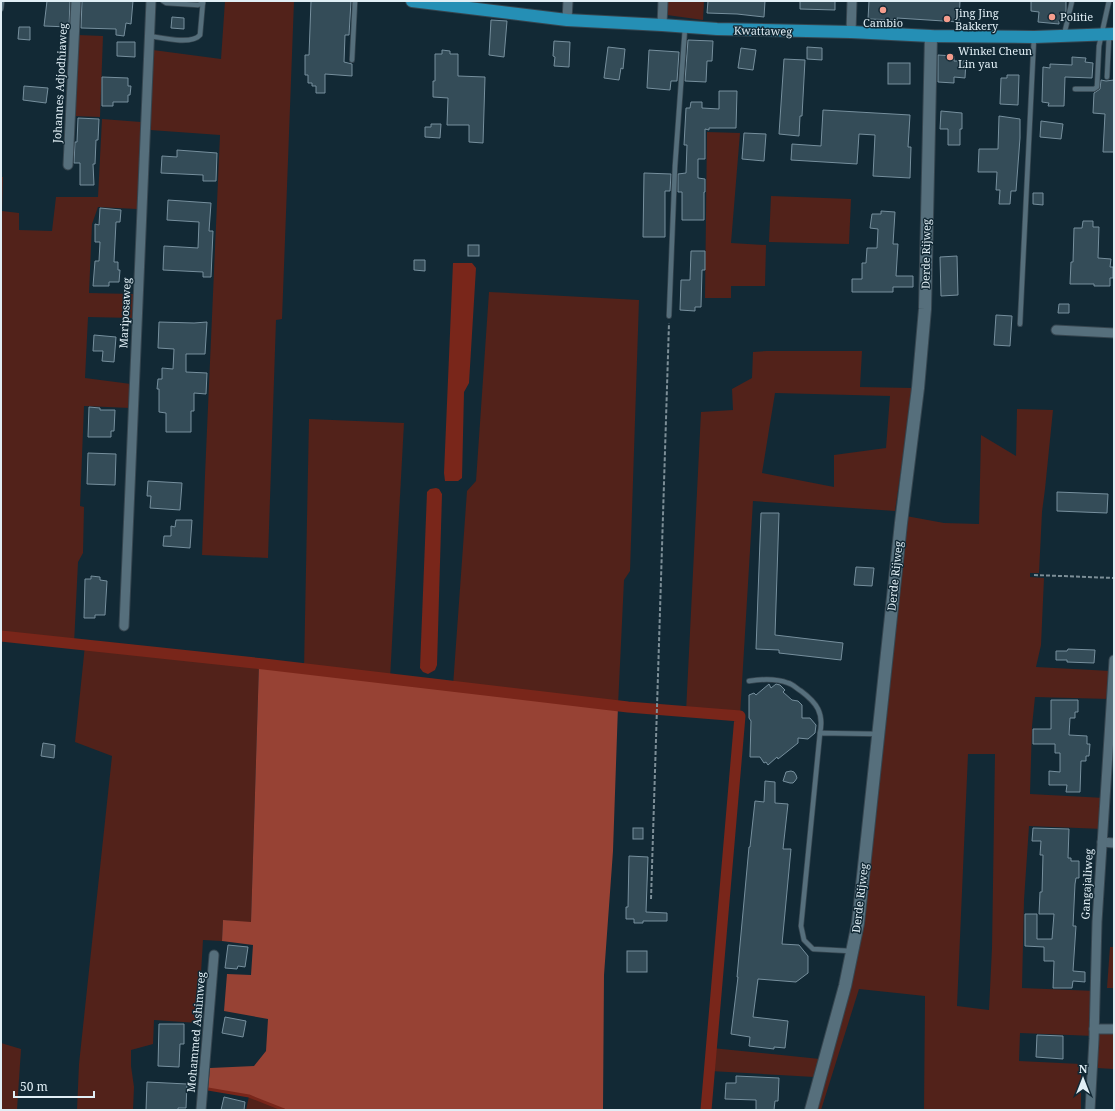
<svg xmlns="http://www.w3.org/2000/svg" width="1115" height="1111" viewBox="0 0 1115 1111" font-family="'Noto Serif',serif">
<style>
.green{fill:#52221a;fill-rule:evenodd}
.forest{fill:#974234}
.water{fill:#79261a}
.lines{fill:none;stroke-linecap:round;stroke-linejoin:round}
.stream{stroke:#79261a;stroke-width:3}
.canal{stroke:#79261a;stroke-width:11}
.building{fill:#344c58;stroke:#768f9d}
.service-casing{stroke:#364650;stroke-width:6}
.minor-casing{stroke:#364650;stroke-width:11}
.tertiary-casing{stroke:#364650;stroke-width:14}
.primary-casing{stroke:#364650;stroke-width:14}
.path{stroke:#7c8e97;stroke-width:2;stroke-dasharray:4 2;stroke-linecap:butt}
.service{stroke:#566f7c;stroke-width:4.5}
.minor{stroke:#566f7c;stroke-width:9}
.tertiary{stroke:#566f7c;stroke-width:12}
.primary{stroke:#258fb5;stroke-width:12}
.poi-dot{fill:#f49d8d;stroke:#122935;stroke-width:1.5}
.labels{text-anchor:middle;stroke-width:3;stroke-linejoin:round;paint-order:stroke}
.poi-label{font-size:11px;fill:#e0eef5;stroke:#122935;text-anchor:start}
.street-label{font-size:11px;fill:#e0eef5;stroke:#122935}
</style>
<rect width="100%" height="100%" fill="#122935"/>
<!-- green -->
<g class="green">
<path d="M225,1h69l-12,318 -6,1 -8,238 -66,-3 3,-80 15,-340 -70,-5 3,-80 68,9z"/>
<path d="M668,1h36l-1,19 -36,-5z"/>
<path d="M78,35l25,1 -3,81 -27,-1z"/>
<path d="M102,119l39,3 -4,87 -39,-2 -6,17 -3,69 44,1v24l-45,-1 -3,61 46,6 -1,24 -46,-2 -4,100 4,1 -1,46 -5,9 -4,82 -73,-8v-459h2l-1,34 17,2v17l33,1 4,-34h42z"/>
<path d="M707,132l33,1 -9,110 35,2 -1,41h-34v12h-26z"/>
<path d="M771,196l80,3 -2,45 -80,-2z"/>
<path d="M489,292l150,8 -9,271 -6,9 -6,126 -165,-20 14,-195 9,-10z"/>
<path d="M767,351h95l-2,36 53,1 -18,123 -142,-10 -13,215 -54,-4 15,-300 32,-2 -1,-21 20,-11 1,-26zM775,393l115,3 -4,52 -52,7v32l-72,-14z"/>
<path d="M1017,409l36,1 -8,79 -3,23 -3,61h-9v4l14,1 -3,67 -5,22 75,4 -1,28 -75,-2 -3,29 -2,68 75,4 -2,31 -74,-3 -5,74 -2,88 74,3 -2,45 -74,-3 -1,28 62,3v46h-157l1,-114 -66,-7 -38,121h-5l33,-123 57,-471 38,7 35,1 2,-89 35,21zM968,754h27l-3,194 -3,62 -32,-4z"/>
<path d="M309,419l95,4 -14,256 -86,-10z"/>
<path d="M85,645l174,19 -8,259 -28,-3 -1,21 -19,-1 -5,83 -44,-3 -1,24 -22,6v16l3,21 -1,23h-56l2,-46 33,-308 -37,-14z"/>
<path d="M1110,947h4v41h-7z"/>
<path d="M1099,1033h15v36l-17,-1z"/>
<path d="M1,1043l20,6 -4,61h-16z"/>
<path d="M712,1048l108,11 -6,18 -104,-6z"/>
<path d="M249,1096l35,14h-38z"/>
</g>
<!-- forest -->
<path class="forest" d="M259,664l359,42 -5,145 -9,124 -1,135h-319l-35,-14 -41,-7 2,-21 44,-2 12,-15 2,-32 -44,-8 3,-37 24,1 2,-30 -31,-4 1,-21 28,2z"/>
<!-- water -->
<g class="water">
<path d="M453,263h19l4,5 -7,115 -5,9 -2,86 -4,3h-13l-1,-8z"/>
<path d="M436,488l3,1 3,5 -5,171 -2,5 -7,4 -5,-2 -3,-4 7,-176 3,-3z"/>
</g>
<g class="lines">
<!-- stream -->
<path class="stream" d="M208,1089l41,7 35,14"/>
<!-- canal -->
<path class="canal" d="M1,636l263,28 364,43 112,9 -34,394"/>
</g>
<!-- building -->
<g class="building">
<path d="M47,1h23l-1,26 -25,-1z"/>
<path d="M82,1h51l-2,23 -5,-1 -2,13 -8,-1v-6l-35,-1z"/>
<path d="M311,1h40l-2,34h-4l-1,27 8,2v12l-27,-2v19h-9v-7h-4v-3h-4v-8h-3v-20h4z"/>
<path d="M708,1h57l-1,16 -27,-3 -30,-1z"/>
<path d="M800,1h35v9l-35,-1z"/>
<path d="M869,1h91l-1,21 -62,-4v2l-29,-1z"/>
<path d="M1031,1h35v10l-3,10h-4v3l-21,-2 1,-10 -8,-1z"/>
<path d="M172,17l12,1v11l-13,-1z"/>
<path d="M491,20l16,1 -3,36 -15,-2z"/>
<path d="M19,27h11v13l-12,-1z"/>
<path d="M688,40l25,1 -1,20h-5l-1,21 -21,-1z"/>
<path d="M554,41l16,1 -1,25 -15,-1 1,-9 -2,-1z"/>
<path d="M117,42h18v15l-18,-1z"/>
<path d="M608,47l17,2 -2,20 -2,-1 -2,12 -15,-2z"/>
<path d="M807,47l15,1v12l-15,-1z"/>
<path d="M741,48l15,2 -3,20 -15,-2z"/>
<path d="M442,50l8,1v3h8v22l27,1 -2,66 -14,-1v-17h-22l1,-27 -15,-1v-16h2v-27h7z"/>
<path d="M649,50l30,2 -2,29h-6l-1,9 -23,-2z"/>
<path d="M938,55l16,1v5h12l-1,17 -11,-1v6l-16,-1z"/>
<path d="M1072,57l14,1 -1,4 8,1 -1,15 -27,-1 -1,29h-16l1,-3 -7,-1 1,-35 7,1v-4l22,1z"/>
<path d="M784,59l21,1 -3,56h-2l-1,20 -20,-2z"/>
<rect x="888" y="63" width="22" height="21"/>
<path d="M1007,75h12l-1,30 -18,-1 1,-26h6z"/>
<path d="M102,77l26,1v8h3l-1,9h-2v7h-15v4h-11z"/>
<path d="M1101,80l5,1 8,-1v72h-11l2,-38 -12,-1 1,-20 6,-4z"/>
<path d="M24,86l24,2 -2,15 -23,-3z"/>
<path d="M719,91h18l-1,37h-27v2l-4,-1v30h-7v19l7,1v13h-1v28h-22v-28h-4v-18l8,-1 1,-28h-3l2,-37h4l1,-6h11v6l17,1z"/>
<path d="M823,110l87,5 -2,32h3l-1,31 -37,-2 2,-41 -16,-1 -2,30 -66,-4 1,-16 29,2z"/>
<path d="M941,111l21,2v16h-2v16h-12v-16h-8z"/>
<path d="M999,116l21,3v19l-4,53h-5l-1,13h-11l1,-14h-4l1,-18h-19l1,-23h19z"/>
<path d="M78,118l21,1 -1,21h-2l-1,24h-2l1,21h-14v-22h-6l1,-21h2z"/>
<path d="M1041,121l22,3 -2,15 -21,-2z"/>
<path d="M431,124h10l-1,14 -15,-1v-10h6z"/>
<path d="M744,133l22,1 -2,27 -22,-2z"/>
<path d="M177,150l40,3 -1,28h-13v-6l-42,-2 1,-17 15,1z"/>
<path d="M644,173l27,1 -1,17h-5v46h-22z"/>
<path d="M1033,193h10v12l-10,-1z"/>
<path d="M168,200l43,3 -2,28h4l-2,46h-8v-5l-40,-2 1,-24 34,2 1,-26 -32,-2z"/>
<path d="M100,208l21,2 -1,12h-4l-2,40h4v8h2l-1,12h-10v4h-16l2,-25h4l1,-19h-5v-18l4,1z"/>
<path d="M881,211l14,1 -2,32h5l-2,32h17v11h-20v5h-41v-13h10v-16h4l1,-15h10l1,-19 -8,-1 2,-14h9z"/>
<path d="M1083,221h10v6h6l-1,31 13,1 -1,8h3v11h-3v8h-16v-2h-24l1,-22h2l1,-34h8z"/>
<rect x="468" y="245" width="11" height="11"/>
<path d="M691,251h14v19h-3l-1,37h-6v4l-15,-1 1,-30h9z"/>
<path d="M957,256l1,39 -17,1 -1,-39z"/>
<path d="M414,260h11v11l-11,-1z"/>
<path d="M1059,304h10v9h-11z"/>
<path d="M996,315l16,1 -2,30 -16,-1z"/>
<path d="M159,322l35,1 13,-1 -2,32h-19v18l21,1 -1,21 -12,-1v18h-3v21h-25v-19l-7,-1v-23h-2l1,-10h4v-11l11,1 1,-20 -16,-1z"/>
<path d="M94,335l22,2 -2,25 -12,-1 1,-10h-10z"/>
<path d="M89,407l11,1v2h15l-1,21h-3v6h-23z"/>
<path d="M88,453l28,1 -1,31 -28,-1z"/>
<path d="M148,481l34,2 -2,27 -30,-2 1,-12h-4z"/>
<path d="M1057,492l51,2 -1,19 -50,-2z"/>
<path d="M761,513h18l-4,122 68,8 -2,17 -62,-7v-3l-23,-1z"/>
<path d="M176,520h16l-2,28 -27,-2 1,-10h7v-10l4,1z"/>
<path d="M856,567l18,1 -2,18 -18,-1z"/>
<path d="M91,576l9,1v3l7,1 -2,34h-10v3h-11l1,-39h6z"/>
<path d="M1068,649l27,1 -1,13 -27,-1v-2h-11v-9h11z"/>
<path d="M769,684l2,4 5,-4 4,1 5,5 -2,2 9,8 6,1 4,4v13h8l6,7 -1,8 -7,6 -10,-1v5l-20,16 -1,-2 -9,8 -2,-3 -2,1 -4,-6h-10l1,-36 -2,-3v-23l5,-2 2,2z"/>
<path d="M1051,700h27v12h-3v6h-5l-1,17 18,1v8h3l-1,12h-3v5h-5l-1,31h-14l1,-7h-18v-14l11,1v-19h-5v-9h-22v-15h18z"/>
<path d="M43,743l12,2 -1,13 -13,-2z"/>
<path d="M791,771l3,1 2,3 1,3 -2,3 -2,2h-3l-7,-2 3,-9z"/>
<path d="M765,781l10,1v21l13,1 -5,45h8l-9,95 17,1 9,11v17l-12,9 -38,-3 -5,38 35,4 -3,27 -11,-1v2l-25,-3 1,-9 -19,-3 7,-57h-1l12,-130h1l5,-46 9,1z"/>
<rect x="633" y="828" width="10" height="11"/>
<path d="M1033,828l36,1 -1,29h3v3h8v17h-3l-1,6 -2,42h3l-3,45 12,1v10l-12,-1 -1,7h-19l1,-27h-10v-14l-19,-1v-32h12v25h15l2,-25h-15l1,-22h2l1,-37h-3l1,-14h-9z"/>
<path d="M629,856l19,1 -2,55 21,1v8h-24v2h-9v-4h-8v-12h2z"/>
<path d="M228,945l20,2 -3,20 -7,-1 -1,3 -12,-1z"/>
<rect x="627" y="951" width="20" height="21"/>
<path d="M225,1017l21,4 -3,16 -21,-4z"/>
<path d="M159,1024h25v20h-4l-1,23 -21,-1z"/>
<path d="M1037,1035l26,1v23l-27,-2z"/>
<path d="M736,1076l43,2 -1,23h-3l-1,9h-18v-10l-31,-1 1,-16h10z"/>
<path d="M147,1082l40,2 -1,24h-8v2h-32z"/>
<path d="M224,1097l21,5 -1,8h-23z"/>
</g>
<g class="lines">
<!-- service casing -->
<g class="service-casing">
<g id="service">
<path d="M163,1l3,2 32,2 5,-2"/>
<path d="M1,9l1,-8"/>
<path d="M1064,35l8,-34"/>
<path d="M150,36c12,2 42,9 50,-1l3,-34"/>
<path d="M352,60l3,-59"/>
<path d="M1107,77l2,-41"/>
<path d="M1075,89h19l3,-2 2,-41 10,-45"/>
<path d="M669,316l6,-150 10,-138"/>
<path d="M1020,324l14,-287"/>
<path d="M749,681c13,-2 26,-3 39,2 5,1 9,6 13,8 16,12 23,22 19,42"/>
<path d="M850,951l-37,-2 -9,-9 -3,-14 19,-193 58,1"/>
</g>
</g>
<!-- minor casing -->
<g class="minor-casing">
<g id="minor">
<path d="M567,20l1,-19"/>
<path d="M662,25l1,-24"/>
<path d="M851,32l1,-31"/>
<path d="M68,165l8,-164"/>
<path d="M1056,330l58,3"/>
<path d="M124,626l27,-625"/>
<path d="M1102,842l12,1"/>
<path d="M1094,1029h20"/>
<path d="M201,1110l13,-155"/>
<path d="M1090,1110l4,-71 3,-117 17,-262"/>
</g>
</g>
<!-- tertiary casing -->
<g class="tertiary-casing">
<path id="tertiary" d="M811,1110l34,-124 13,-63 43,-400 17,-135 7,-79 6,-273"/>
</g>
<!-- primary casing -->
<g class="primary-casing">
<path id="primary" d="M412,1l155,19 95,5 55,4 134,3 80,4 103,1 80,-3"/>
</g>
<!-- path -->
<g class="path">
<path d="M1034,575l80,3"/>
<path d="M651,899l18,-576"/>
</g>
<!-- service -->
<use href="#service" class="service"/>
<!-- minor -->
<use href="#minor" class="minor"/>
<!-- tertiary -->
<use href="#tertiary" class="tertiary"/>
<!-- primary -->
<use href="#primary" class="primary"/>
</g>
<!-- markers -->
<g class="poi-dot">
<circle cx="883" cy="10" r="4"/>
<circle cx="1052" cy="17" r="4"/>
<circle cx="947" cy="19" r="4"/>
<circle cx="950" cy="57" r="4"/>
</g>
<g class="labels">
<!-- poi labels -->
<g class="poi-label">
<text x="955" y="17">Jing Jing<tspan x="955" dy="13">Bakkery</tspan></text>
<text x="1060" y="21">Politie</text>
<text x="883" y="27" text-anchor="middle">Cambio</text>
<text x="958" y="55">Winkel Cheun<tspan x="958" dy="13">Lin yau</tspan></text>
</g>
<!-- street labels -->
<g class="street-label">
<text transform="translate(763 31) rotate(1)" y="4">Kwattaweg</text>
<text transform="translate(60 83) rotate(-87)" y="4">Johannes Adjodhiaweg</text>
<text transform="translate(926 254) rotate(-89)" y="4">Derde Rijweg</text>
<text transform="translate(125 313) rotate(-87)" y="4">Mariposaweg</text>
<text transform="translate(895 576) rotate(-84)" y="4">Derde Rijweg</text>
<text transform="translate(1087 884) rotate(-87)" y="4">Gangajaliweg</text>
<text transform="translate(860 898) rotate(-83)" y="4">Derde Rijweg</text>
<text transform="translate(196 1032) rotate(-85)" y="4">Mohammed Ashimweg</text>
</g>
</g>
<!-- border -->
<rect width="1115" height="1111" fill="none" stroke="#e0eef5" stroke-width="4"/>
<!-- north arrow -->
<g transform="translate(1083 1079)" stroke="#122935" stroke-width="3" paint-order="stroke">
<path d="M0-3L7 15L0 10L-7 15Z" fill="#e0eef5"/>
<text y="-6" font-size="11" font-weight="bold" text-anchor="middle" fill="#e0eef5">N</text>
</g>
<!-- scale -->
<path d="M14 1091v6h80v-6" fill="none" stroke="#e0eef5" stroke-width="2"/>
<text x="20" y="1091" font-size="12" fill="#e0eef5" stroke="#122935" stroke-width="3" paint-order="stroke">50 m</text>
</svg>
